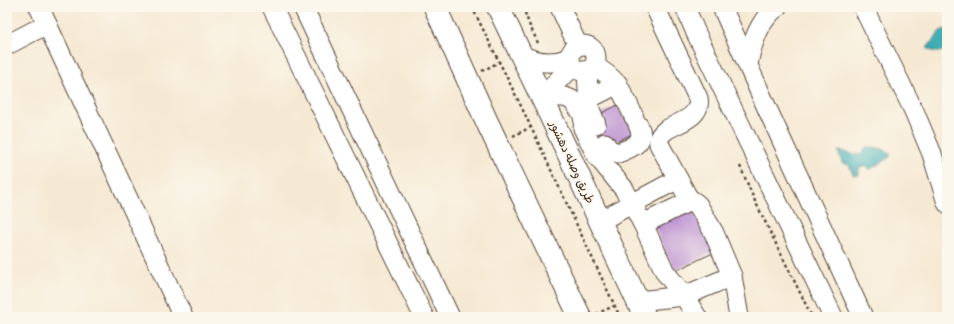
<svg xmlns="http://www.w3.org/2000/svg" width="954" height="324" viewBox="0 0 954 324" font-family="Pangolin,'Playpen Sans Arabic',sans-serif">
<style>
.water{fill:#39abb2;stroke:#3a6a68}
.building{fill:#bf96d3}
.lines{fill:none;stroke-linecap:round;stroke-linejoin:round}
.minor-casing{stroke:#574739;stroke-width:21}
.major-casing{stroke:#574739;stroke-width:24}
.path{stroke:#574739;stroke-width:2.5;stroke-dasharray:3 3;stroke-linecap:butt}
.minor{stroke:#fff;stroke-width:19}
.major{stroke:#fff;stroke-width:22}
.labels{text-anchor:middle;stroke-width:4;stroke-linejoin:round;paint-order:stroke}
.street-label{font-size:12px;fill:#3b2a1e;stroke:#fbf7ec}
</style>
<rect width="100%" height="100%" fill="#fbf7ec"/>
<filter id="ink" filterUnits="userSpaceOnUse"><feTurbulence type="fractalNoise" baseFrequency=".025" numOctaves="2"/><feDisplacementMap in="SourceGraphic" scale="8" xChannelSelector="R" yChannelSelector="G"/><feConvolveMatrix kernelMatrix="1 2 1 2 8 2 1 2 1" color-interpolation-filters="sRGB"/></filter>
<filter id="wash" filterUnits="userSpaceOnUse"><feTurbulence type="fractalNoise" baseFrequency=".012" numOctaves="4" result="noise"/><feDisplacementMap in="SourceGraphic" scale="16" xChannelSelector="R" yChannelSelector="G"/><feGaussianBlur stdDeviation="0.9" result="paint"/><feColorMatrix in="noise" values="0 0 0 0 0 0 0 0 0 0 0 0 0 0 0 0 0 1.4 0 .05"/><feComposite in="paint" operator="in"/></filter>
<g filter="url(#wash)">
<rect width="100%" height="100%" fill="#f6e9d3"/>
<!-- water -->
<g class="water">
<path d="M945,29l2,1v18c-6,6 -13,5 -20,0l13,-17z"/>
<path d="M866,147c8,0 18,1 24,6v4l-21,13 -3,-4 -7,2v7h-6l-4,-10 -7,-2 -4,-12c8,0 14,4 22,4z"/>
</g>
<g id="blocks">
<!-- building -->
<g class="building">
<path d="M618,105l7,16 14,-6 -7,19 -20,10 -10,1 -7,-14 11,-5 -6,-12z"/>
<path d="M695,206l22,45 -42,20 -22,-46z"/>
</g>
</g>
</g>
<g filter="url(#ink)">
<use href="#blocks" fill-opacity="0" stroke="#574739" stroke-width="1"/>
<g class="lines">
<!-- minor casing -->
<g class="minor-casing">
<g id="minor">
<path d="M39,7l144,310"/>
<path d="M272,7l152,310"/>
<path d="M303,7l147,310"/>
<path d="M560,7l18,39"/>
<path d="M655,7l43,91c4,19 -19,24 -32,32 -5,4 -8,7 -7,14l31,57"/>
<path d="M685,7l11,26 137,284"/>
<path d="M722,7l44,99 97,211"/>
<path d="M863,7l51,104 18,43 15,49"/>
<circle cx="583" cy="58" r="13"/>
<path d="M7,45l40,-21"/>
<path d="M521,55c16,8 31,10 48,3"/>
<path d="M748,64c4,-21 11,-44 29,-57"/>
<path d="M594,66c25,13 29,28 40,51"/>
<path d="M587,71l2,36 7,17"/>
<path d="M588,99l30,-15"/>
<path d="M544,102c6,-15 15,-25 29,-34"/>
<path d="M545,104l10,-7h10l7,3 10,13 2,8 -1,7 14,28 27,33 19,35 22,48 19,24 13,21"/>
<path d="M605,143l3,6 10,4c14,-5 29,-11 20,-28"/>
<path d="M600,221l78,-42"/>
<path d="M643,224l47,-23h3l5,4 16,28 18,43 7,41"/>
<path d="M638,301l46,-5 48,-20"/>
</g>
</g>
<!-- major casing -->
<g class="major-casing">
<g id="major">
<path d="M435,7l52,115 93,195"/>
<path d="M498,7l46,95 101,215"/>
</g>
</g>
<!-- path -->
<g class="path">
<path d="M472,7l49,99 99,211"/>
<path d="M523,7l6,17 10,21"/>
<path d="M482,71l17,-9"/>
<path d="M513,136l18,-9"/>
<path d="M740,166l14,33 58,118"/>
<path d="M596,314l18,-8"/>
</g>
<!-- minor -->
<use href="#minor" class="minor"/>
<!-- major -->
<use href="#major" class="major"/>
</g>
</g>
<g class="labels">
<!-- street labels -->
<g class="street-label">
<text transform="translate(572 162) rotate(65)" y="4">طريق وصله دهشور</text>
</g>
</g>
<!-- margin -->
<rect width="954" height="324" fill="none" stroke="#fbf7ec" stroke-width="24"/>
</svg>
